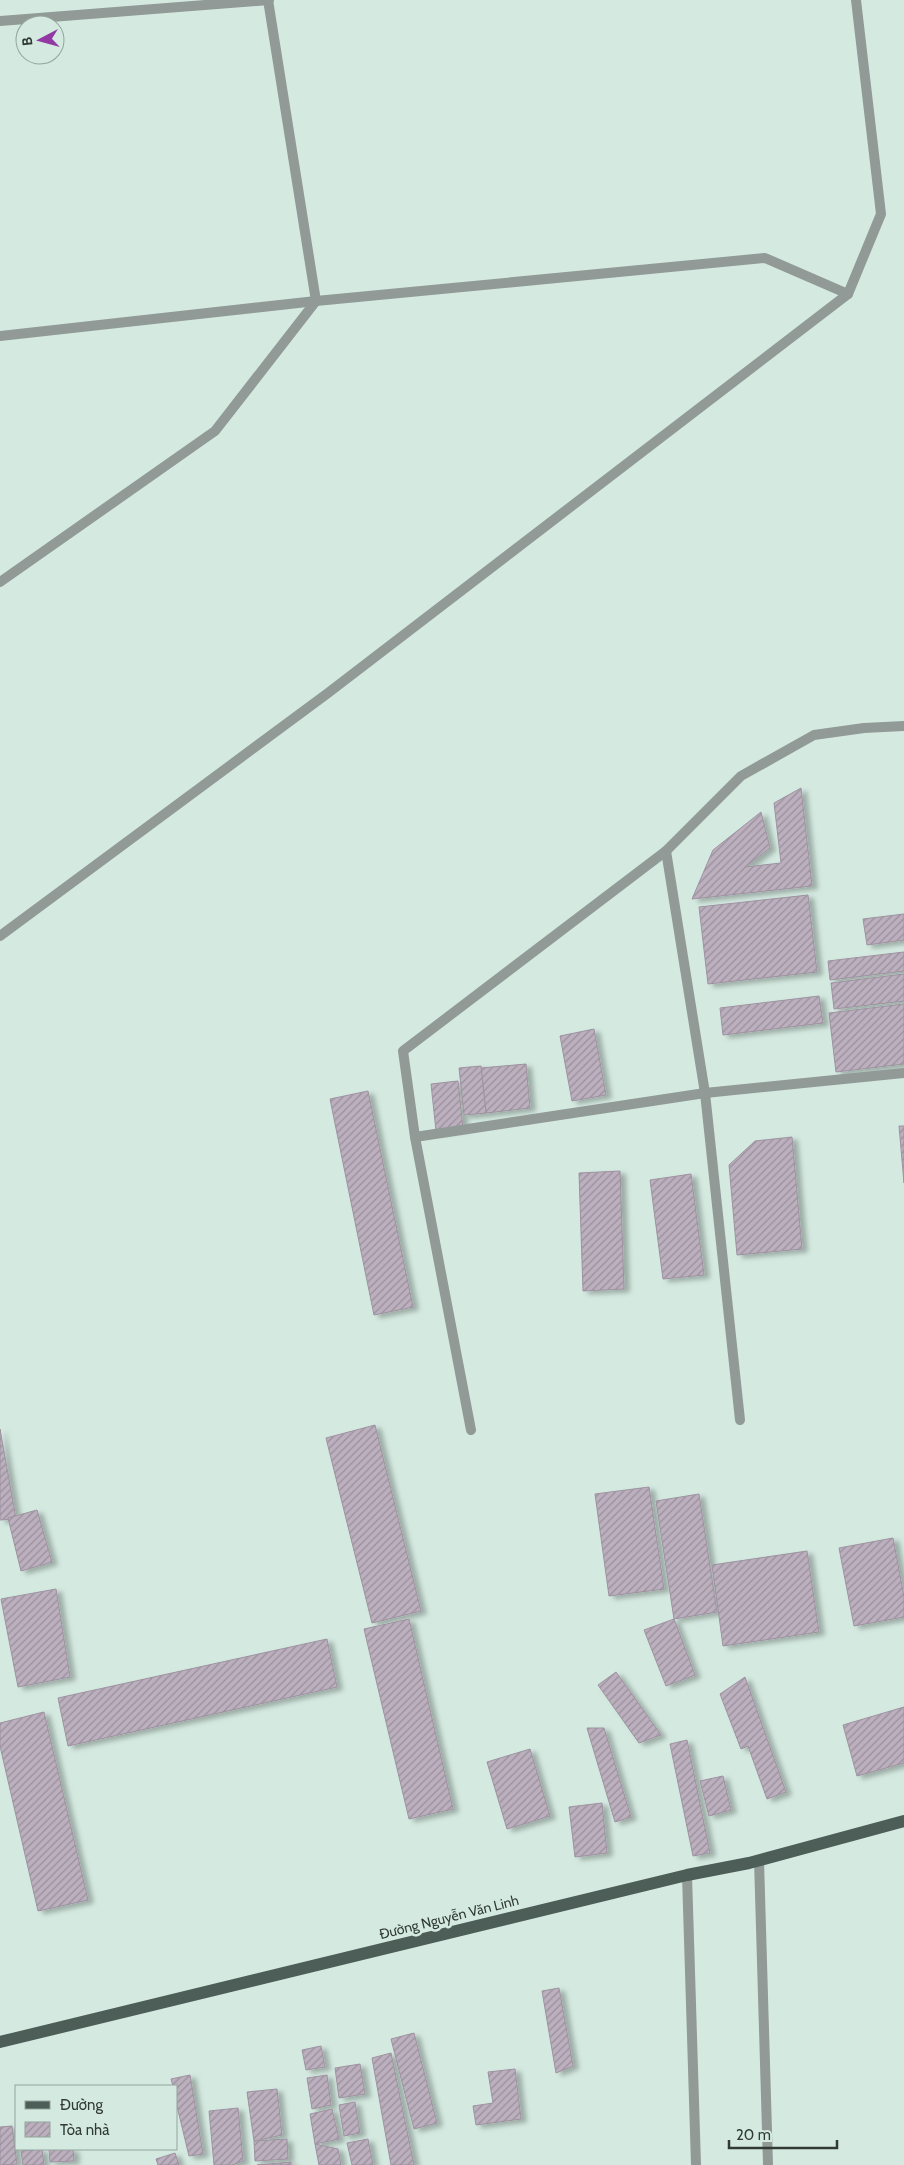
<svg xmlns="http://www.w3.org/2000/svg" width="904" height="2165" viewBox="0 0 904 2165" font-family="Cabin,sans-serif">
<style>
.building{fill:url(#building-hatch);stroke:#9e92a0;filter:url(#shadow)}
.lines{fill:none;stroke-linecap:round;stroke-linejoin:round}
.minor{stroke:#919a96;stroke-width:10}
.primary{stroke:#4d5d57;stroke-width:12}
.labels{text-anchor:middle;stroke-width:5;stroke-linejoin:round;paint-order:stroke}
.street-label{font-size:14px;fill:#313a36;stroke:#d4eae1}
</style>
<defs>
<pattern id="building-hatch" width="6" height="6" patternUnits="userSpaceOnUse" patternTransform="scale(1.25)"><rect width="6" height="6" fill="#bcafbe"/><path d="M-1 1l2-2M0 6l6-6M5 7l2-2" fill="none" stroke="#998f9b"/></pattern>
<filter id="shadow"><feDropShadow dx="5.5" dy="3" stdDeviation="2.5" flood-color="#0004"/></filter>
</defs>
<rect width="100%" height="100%" fill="#d4eae1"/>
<!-- building -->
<g class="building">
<path d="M801,788l11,98 -120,13 21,-49 48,-38 9,36 -25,19 36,-4 -7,-60z"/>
<path d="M808,895l9,77 -109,12 -9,-77z"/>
<path d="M904,914v26l-37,5 -4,-26z"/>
<path d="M904,952v19l-74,9 -2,-19z"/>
<path d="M904,974v27l-70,8 -3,-26z"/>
<path d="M819,996l4,27 -100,12 -3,-27z"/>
<path d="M904,1004v60l-68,8 -7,-59z"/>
<path d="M594,1029l12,66 -34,6 -12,-65z"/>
<path d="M526,1064l4,44 -44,5 -5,-45z"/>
<path d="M481,1066l5,47 -22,2 -5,-47z"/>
<path d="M458,1081l5,47 -27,3 -5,-47z"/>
<path d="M368,1091l45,216 -39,8 -44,-216z"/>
<path d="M899,1126h5v57z"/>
<path d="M792,1137l10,112 -65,6 -8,-90 26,-24z"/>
<path d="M620,1171l4,118 -41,2 -4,-118z"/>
<path d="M691,1174l13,101 -41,4 -13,-99z"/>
<path d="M375,1425l46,186 -49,12 -46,-185z"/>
<path d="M0,1429l16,90 -16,1z"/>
<path d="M649,1487l15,102 -55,7 -14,-102z"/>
<path d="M699,1494l18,118 -43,7 -18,-118z"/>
<path d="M37,1510l15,52 -31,9 -13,-53z"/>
<path d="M893,1538l11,59v20l-50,9 -15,-78z"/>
<path d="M807,1551l12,81 -96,14 -11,-81z"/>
<path d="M56,1589l14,88 -52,10 -17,-88z"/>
<path d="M409,1619l44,190 -44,10 -45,-190z"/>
<path d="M674,1619l21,56 -29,11 -22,-56z"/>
<path d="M327,1639l10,48 -269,59 -10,-48z"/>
<path d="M616,1672l45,63 -22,8 -41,-58z"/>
<path d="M745,1677l41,115 -19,7 -19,-53 -7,3 -21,-55z"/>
<path d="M904,1707v56l-47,13 -14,-51z"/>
<path d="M44,1712l44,188 -50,11 -38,-165v-23z"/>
<path d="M587,1728h17l27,89 -16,5z"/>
<path d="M687,1740l23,113 -17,3 -23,-112z"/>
<path d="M530,1749l20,67 -43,13 -20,-67z"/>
<path d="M723,1776l8,34 -22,6 -9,-35z"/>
<path d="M602,1803l5,50 -32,4 -6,-50z"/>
<path d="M559,1988l14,78 -17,7 -14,-82z"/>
<path d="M414,2033l23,90 -23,6 -23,-90z"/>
<path d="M321,2046l4,21 -19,3 -4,-20z"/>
<path d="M391,2053l23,112h-23l-19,-107z"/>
<path d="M360,2064l5,30 -26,4 -4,-30z"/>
<path d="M515,2069l6,50 -45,6 -3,-19 20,-3 -5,-31z"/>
<path d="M190,2075l13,79 -14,2 -13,-54v-16h-3l-2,-7z"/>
<path d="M327,2075l4,30 -19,4 -5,-31z"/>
<path d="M277,2089l5,46 -28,6 -7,-49z"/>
<path d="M355,2102l5,31 -16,3 -5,-31z"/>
<path d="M238,2108l5,53 -11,4h-18l-5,-54z"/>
<path d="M332,2109l7,30 -24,5 -5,-30z"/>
<path d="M12,2126l5,38 -17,1v-38z"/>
<path d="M287,2139l1,20 -33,2 -1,-20z"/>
<path d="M368,2139l5,26h-21l-5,-22z"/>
<path d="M315,2144l23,5 3,16h-22z"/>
<path d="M42,2149l2,16h-21l-2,-14z"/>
<path d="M49,2149h24l1,12 -24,1z"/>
<path d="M175,2153l4,12h-21l-2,-6z"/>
<path d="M291,2162v3h-34z"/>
</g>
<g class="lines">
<!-- minor -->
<g class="minor">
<path d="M0,21l269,-21"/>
<path d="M0,336l316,-35 449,-43 83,36"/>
<path d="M0,582l215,-151 101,-130 -48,-301"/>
<path d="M666,851l39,242 35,327"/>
<path d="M0,936l328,-243 520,-399 33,-80 -25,-214"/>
<path d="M415,1137l290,-44 199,-20"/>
<path d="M471,1430l-56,-293 -12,-86 263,-200 75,-75 73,-41 50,-7 40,-2"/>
<path d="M759,1860l9,305"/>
<path d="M687,1875l9,290"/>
</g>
<!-- primary -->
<path class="primary" d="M0,2042l687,-167 62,-12 155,-42"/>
</g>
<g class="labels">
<!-- street labels -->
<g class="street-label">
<text transform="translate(449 1917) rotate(-14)" y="5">Đường Nguyễn Văn Linh</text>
</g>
</g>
<!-- legend -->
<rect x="15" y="2085" width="162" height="65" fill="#d4eae1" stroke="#93a49d"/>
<rect x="25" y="2101" width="25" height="8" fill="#4d5d57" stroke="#93a49d"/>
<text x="60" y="2110" font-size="15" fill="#313a36">Đường</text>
<rect x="25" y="2122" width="25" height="15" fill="url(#building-hatch)" stroke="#93a49d"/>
<text x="60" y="2135" font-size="15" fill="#313a36">Tòa nhà</text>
<!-- north arrow -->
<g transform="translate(40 40) rotate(264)"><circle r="24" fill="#d4eae1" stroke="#93a49d"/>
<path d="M0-4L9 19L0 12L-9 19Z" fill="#9239a4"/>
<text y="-8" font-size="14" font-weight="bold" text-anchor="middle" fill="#313a36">B</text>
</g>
<!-- scale -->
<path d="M729 2140v8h108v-8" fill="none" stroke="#313a36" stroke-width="2.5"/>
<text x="736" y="2140" font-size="15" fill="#313a36" stroke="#d4eae1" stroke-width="4" paint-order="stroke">20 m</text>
</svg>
